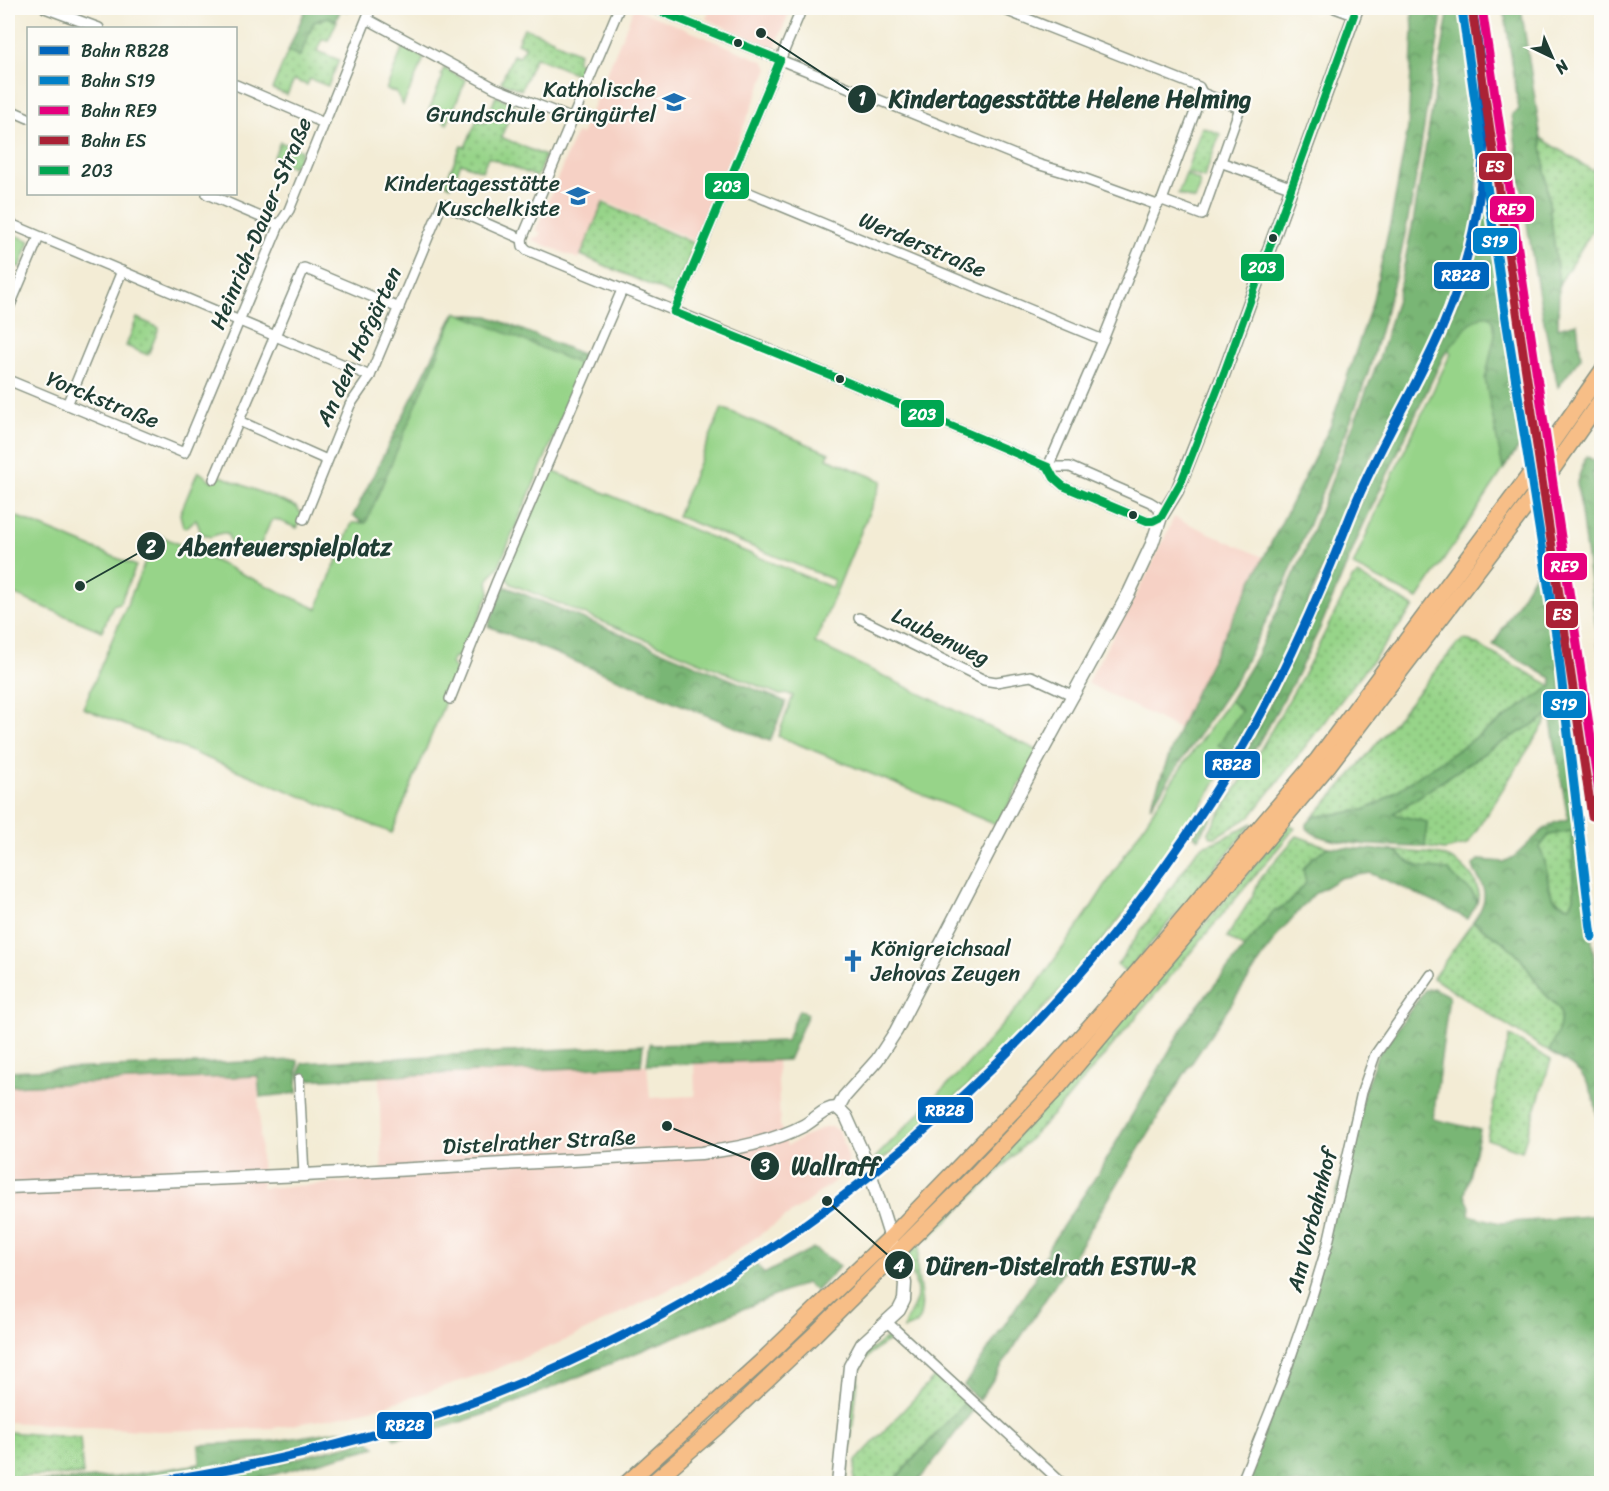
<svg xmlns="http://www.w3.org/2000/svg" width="1609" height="1491" viewBox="0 0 1609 1491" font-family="Sriracha,sans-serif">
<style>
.built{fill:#f6d1c5}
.grass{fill:url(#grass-dots);stroke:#5b885e;stroke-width:1.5}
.forest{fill:url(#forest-crowns);stroke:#4c7a54;stroke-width:1.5;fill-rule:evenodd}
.green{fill:#97d489;stroke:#5b885e;stroke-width:1.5}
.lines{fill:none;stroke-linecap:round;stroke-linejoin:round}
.minor-casing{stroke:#899484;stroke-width:12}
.tertiary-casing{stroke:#899484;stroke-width:15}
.primary-casing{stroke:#899484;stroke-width:18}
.minor{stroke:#fff;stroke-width:9}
.tertiary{stroke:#fff;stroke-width:12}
.primary{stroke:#f7be87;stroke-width:15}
.bus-1-casing{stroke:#fdfcf7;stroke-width:12}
.bus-1{stroke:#00a651;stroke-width:8}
.rail-1-casing{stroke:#fdfcf7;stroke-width:14}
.rail-2-casing{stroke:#fdfcf7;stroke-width:14}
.rail-3-casing{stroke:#fdfcf7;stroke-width:14}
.rail-4-casing{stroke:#fdfcf7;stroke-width:14}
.rail-1{stroke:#0065bd;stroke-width:9}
.rail-2{stroke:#0080c8;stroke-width:9}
.rail-3{stroke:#e5007d;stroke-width:9}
.rail-4{stroke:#aa2135;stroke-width:9}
.bus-dot{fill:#1f3d34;stroke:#fdfcf7;stroke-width:2}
.labels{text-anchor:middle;stroke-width:4.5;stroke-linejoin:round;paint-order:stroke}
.poi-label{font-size:22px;fill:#1f3d34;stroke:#fdfcf7;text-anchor:end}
.street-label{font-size:22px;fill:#1f3d34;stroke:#fdfcf7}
.leader{fill:none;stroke:#1f3d34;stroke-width:2}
.callout-dot{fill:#1f3d34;stroke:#fdfcf7;stroke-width:2}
.mark-label{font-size:18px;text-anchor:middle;font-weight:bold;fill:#fff}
.callout-label{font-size:24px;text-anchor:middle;font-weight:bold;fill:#1f3d34;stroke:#fdfcf7;stroke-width:4.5;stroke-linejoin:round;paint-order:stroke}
.line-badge{stroke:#fdfcf7;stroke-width:2}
.badge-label{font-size:16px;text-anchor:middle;font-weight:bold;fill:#fff}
</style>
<defs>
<pattern id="grass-dots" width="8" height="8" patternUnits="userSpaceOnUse" patternTransform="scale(1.5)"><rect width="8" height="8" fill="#97d489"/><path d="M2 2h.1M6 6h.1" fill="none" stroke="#7bad71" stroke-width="1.8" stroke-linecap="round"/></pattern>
<pattern id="forest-crowns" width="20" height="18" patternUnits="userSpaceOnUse" patternTransform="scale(1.5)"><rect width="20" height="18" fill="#79b675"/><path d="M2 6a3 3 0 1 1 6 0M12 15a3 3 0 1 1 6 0" fill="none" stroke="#639561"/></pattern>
</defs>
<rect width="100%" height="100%" fill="#fdfcf7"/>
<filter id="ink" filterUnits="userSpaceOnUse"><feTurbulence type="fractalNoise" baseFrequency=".0167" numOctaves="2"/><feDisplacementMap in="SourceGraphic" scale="12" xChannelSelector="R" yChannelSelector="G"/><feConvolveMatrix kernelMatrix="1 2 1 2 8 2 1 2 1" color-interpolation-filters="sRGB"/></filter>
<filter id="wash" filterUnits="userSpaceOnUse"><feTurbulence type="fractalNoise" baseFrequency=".008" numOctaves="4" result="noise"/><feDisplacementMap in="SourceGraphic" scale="24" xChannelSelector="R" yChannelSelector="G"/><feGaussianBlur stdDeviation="1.35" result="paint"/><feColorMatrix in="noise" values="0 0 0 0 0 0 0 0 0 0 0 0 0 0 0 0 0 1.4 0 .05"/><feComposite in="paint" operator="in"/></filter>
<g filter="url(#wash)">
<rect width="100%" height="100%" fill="#f3ecd5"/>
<!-- built -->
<g class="built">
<path d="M634,8l131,54 3,7 -73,172 -91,-40 -25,58 -47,-19 2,-3 4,1 3,-5 -5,-3 40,-97 5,2z"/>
<path d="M710,8h81l-16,40 -69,-29z"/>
<path d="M1174,517l91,41 -86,171 -92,-46 63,-114z"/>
<path d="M777,1060l3,65 7,21 37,-19h8l6,4 3,6 5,13 3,20 -43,33 -80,55 -46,26 -109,54 -77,32 -107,35 -49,12 -65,11 -115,3 -150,-9v-336l250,-10 4,112 120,-8 -3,-103 268,-12 3,33 45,-2 -1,-33z"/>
</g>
<!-- grass -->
<g class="grass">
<path d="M328,17l9,4 -9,20 -6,-2 -5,12 22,9 -11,26 -18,-7 -3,6 -13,-5 -7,15 -15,-6 16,-38 12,5 14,-34z"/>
<path d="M524,28l29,11v2l26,12 -3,8 7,3 -4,11 -44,-18 -14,33 -20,-8 12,-27 6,2 7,-10 -9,-4z"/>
<path d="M496,96l19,8 -14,33 44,19 -8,21 -49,-20 -6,14 -21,-8 -10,23 -6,-3 16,-37 4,1 12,-27 8,3z"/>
<path d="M1202,127l18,7 -16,44 -18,-6z"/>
<path d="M1541,138l52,33 8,-11v57l-42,67z"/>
<path d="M280,142l22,9 -5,12 -2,-1 -2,5 -20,-8z"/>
<path d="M603,203l92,41 -22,51 -92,-40z"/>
<path d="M137,318l22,10 -11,27 -22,-9z"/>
<path d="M1358,575l56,32 -163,209 -35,21h-5l-3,-4 48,-76 49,-85 47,-93z"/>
<path d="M1463,640l7,1 82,45 -173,117 -15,7 -51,7 38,-42 106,-131z"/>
<path d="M1550,715l-83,130 -23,5 -19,-3 2,-25 -34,-8 99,-66z"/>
<path d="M1253,823l-127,150 -9,-8 79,-113 7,-6 19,-7z"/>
<path d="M1289,824l6,4 -230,274 -73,76 -63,60 -5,-1 257,-285z"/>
<path d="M1572,831l2,67 -3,8 -7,-1 -11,-8 -6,-10 1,-13 -9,-26 10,-13z"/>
<path d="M1297,836l31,11 -16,11 -9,11 3,14 -16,19 -17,10 -29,36 -17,-11 25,-40 9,-20z"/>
<path d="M1397,851c14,1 29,1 43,4 20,5 44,27 37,48v-3c-8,-9 -15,-16 -25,-22 -18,-12 -42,-8 -55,-27z"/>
<path d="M1473,922l32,21 16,16 23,34 15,15 2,8 -2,13 -10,23 -116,-74z"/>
<path d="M1510,1036l41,24 -29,91 -35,-12 13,-68z"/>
<path d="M919,1241c3,9 -2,14 -2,23 0,21 11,41 -1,61l-12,4c1,-13 13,-21 13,-35 0,-22 -19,-34 2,-53z"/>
<path d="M890,1335l8,2c-17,8 -31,16 -39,34l-13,112 -4,1 13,-112 13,-20z"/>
<path d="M937,1374l29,27 -75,82 -38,1 3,-23z"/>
<path d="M8,1432l72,6 3,37 -75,2z"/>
</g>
<!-- forest -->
<g class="forest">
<path d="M306,8h43l-1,3 -7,-2 -5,11 -8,-3 -14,5 -14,34 -12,-5z"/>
<path d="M1412,8h30l-1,13 -27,168 -15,74 -29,104 -18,50 -67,167 -49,96 -86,127 29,-78 17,-38 134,-264 42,-123 19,-84 17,-92 5,-97z"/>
<path d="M1449,8h16c10,71 20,143 8,216 -9,49 -30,96 -51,140 -20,41 -47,78 -64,120 -39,92 -74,185 -127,270l-13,-9 23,-34 -11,-11 25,-41 48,-104 78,-202 17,-58 15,-73z"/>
<path d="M1504,8h17l20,130 18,146 -1,44 19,-5 4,34 -23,30c-21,-90 -35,-182 -46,-273l7,-4z"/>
<path d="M1490,191l3,2 33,244 -23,33 -18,-91 10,-45 -2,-14 -4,-4 -38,30 -7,9 -82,173 -42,100 -25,51 -44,77 -53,83 -5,-5 26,-38 32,-53 50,-102 76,-178 54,-101 33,-75 22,-95z"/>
<path d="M454,314l34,2 101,41 -9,12 -216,154 -11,-7z"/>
<path d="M1586,456l15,9v11l-8,-4 9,61 -1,132 -24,-183z"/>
<path d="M1546,559l55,457v142c-3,-26 -1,-65 -21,-85 -8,-9 -20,-14 -31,-21l10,-23 2,-13 -2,-8 -15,-15 -23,-34 -16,-16 -32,-21c10,-14 16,-27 6,-43 -3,-5 -5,-8 -6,-14l7,-5 24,2 10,-5 29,-27 11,-7 14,-4 -18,-104 -58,33 -99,66 34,8 -2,25c-25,-1 -104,0 -118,-19v-4l6,-7 51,-7 15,-7 173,-117 -1,-8 -58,-33 44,-75zM1572,831l2,67 -4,8c-31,-3 -17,-40 -31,-58l10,-13z"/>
<path d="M504,586l282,116 -16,39 -282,-115z"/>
<path d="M1328,847l69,4c12,18 33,17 52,19 6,15 25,16 28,33l-9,16 -57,-28 -41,-18 -30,5 -26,16 -35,39 -94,140 -112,184 -94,144 -15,-15 70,-106 16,-35 49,-73 90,-155 84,-105 17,-10 16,-19 -3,-14 9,-11z"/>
<path d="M1433,988l16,8 -16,123 47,11 -15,64 5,13 -1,8 31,8 101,-8v268l-359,1 43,-99 79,-293 13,-36 48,-66z"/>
<path d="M799,1010l9,4 -20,46 -141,5 3,-22 3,2 133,-4z"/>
<path d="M643,1045l-2,20 -339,15 -2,-6 2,-11z"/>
<path d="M298,1060l-1,33 -37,4 -2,-21 -250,10v-15z"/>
<path d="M813,1248l27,18 -24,25 -10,-8 -311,128 -63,20 -38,8 -3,-6 48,-14 97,-36 166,-87 53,-35 9,13z"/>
<path d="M966,1401l8,8 -57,74 -26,1z"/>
<path d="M361,1430l-4,5 -152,36 -58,10 -25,3 -114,-1 108,-6 84,-13 -1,-19 76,-4 62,-10z"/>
<path d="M368,1440l8,7 -134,36h-65l74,-13z"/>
</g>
<!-- green -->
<g class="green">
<path d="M403,47l21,11 -21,47 -7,-13 -10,-2z"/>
<path d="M444,68l22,12 -19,44 -3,-2c1,-10 -5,-15 -15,-12l14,-34 -2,-1z"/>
<path d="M1186,174l13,7 1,6 -5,13 -17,-6z"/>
<path d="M8,232l22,9 -10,26 -12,-4z"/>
<path d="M456,312l128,54 -86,202c-9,8 -12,11 -8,23l-27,66h-9l-3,6 6,9 -65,161 -309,-125 74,-174 160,75 35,-86h14z"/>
<path d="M1482,316h7l4,4 2,14 -10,45 18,91 -85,129 -65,-33 34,-79 64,-134 -3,-3 22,-27z"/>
<path d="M722,408l107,45 -2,5 55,23 -67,162 224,108 -42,74 -219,-89 15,-40 -5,-2 -8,1 -269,-111 -7,-10 43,-103h5l281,117 1,-8 -157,-64z"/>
<path d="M198,471l14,10 9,-5 75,31 7,8 -6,13 -22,-9 -4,2 -12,27 -6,4 -8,1 -12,-5 -6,-15h-5l-12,4 -9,-4 -5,-14 -10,9 -3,-1 -3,-13z"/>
<path d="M8,513l128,53 -16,37 -7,2 -11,26 -94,-39z"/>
<path d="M1230,700l11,11 -23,34 13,9c-34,66 -80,127 -127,184 -47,57 -95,111 -149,160 -25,22 -49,46 -77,64l-3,-4 91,-92 68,-77 56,-80 86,-134z"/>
</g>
</g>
<g filter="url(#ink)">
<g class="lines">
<!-- minor casing -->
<g class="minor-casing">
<g id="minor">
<path d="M45,8l54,20"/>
<path d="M619,8l-97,231 1,7 4,4 313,129 208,88h22l80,35 8,5 3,10 -8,4h-6l-84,-35 -9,-8 -6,-11"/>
<path d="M652,8l385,156 40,12 80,29"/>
<path d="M1000,8l199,79 3,6"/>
<path d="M1335,8l19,7"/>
<path d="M367,19l128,69 78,31"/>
<path d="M236,85l88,38"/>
<path d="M8,109l20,9"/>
<path d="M1220,162l70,25"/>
<path d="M728,184l375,156"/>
<path d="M207,194l72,31"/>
<path d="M1162,200l40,15 38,-107 -38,-15"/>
<path d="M8,223l362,153"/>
<path d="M8,310l31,-73"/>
<path d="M674,312l128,-304"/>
<path d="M8,380l176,73 95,-228 10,-15 82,-202"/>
<path d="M67,405l55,-134"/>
<path d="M239,421l88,39"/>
<path d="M1048,467l55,-127 54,-135 5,-5 40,-107"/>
<path d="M214,479l90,-211 95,40"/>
<path d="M304,519l46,-114 20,-29 72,-172 80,35"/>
<path d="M859,618l125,62 12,2 35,-6 43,20"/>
<path d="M450,699l47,-118 125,-291"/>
<path d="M299,1079l5,96"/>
<path d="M887,1322l176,162"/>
<path d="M1241,1484l42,-105 29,-83 16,-53 34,-151 13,-37 56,-80"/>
</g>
</g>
<!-- tertiary casing -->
<g class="tertiary-casing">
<g id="tertiary">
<path d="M838,1108l6,-11 33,-37 19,-29 120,-232 113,-206 23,-49 9,-27 16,-26 47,-118 133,-365"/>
<path d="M8,1187l296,-12 397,-22c36,-4 72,-11 104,-28 12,-7 20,-18 33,-17"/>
<path d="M838,1484l12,-118 12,-22 37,-34 5,-10 1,-17 -38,-120 -21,-47 -8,-8"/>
</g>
</g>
<!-- primary casing -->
<g class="primary-casing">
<g id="primary">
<path d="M626,1484l136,-123 129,-124 150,-155 81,-92 196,-231 207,-278 77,-110"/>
<path d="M651,1484l67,-58 97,-92 161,-160 84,-89 268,-319 203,-266 71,-102"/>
</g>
</g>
<!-- minor -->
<use href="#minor" class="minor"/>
<!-- tertiary -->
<use href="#tertiary" class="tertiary"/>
<!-- primary -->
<use href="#primary" class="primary"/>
<!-- bus-1 casing -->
<g class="bus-1-casing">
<g id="bus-1">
<path d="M652,8l128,52"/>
<path d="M674,312l166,67 208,88 6,11 9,8 84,35h6l8,-4 21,-37 42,-107 130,-358"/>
<path d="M674,312l106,-252"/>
</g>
</g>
<!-- bus-1 -->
<use href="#bus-1" class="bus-1"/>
<!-- rail-1 casing -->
<g class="rail-1-casing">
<path id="rail-1" d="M141,1484c115,-17 229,-43 337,-84 312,-119 579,-348 752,-632 36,-59 66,-121 93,-185 13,-29 24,-60 37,-90 25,-57 58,-109 82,-165 32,-74 46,-154 41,-234 -1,-29 -6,-57 -11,-86"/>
</g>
<!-- rail-2 casing -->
<g class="rail-2-casing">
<path id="rail-2" d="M1462,9l43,304 52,328 35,296"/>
</g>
<!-- rail-3 casing -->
<g class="rail-3-casing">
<path id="rail-3" d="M1482,8l120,804"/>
</g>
<!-- rail-4 casing -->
<g class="rail-4-casing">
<path id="rail-4" d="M1472,9l120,807"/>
</g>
<!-- rail-1 -->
<use href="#rail-1" class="rail-1"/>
<!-- rail-2 -->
<use href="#rail-2" class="rail-2"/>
<!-- rail-3 -->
<use href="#rail-3" class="rail-3"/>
<!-- rail-4 -->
<use href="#rail-4" class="rail-4"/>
</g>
</g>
<!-- icons -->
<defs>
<g id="school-bare" transform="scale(1.8)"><path d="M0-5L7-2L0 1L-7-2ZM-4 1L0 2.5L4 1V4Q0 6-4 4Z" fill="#1f6fb2" stroke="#fdfcf7" stroke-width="2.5" paint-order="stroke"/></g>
<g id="church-bare" transform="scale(1.8)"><path d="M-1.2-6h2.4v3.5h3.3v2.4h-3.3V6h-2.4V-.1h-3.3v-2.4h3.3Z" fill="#1f6fb2" stroke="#fdfcf7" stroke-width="2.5" paint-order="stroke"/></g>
</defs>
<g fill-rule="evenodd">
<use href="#school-bare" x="674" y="102"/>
<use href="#school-bare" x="578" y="196"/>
<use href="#church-bare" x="853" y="961"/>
</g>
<!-- markers -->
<g class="bus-dot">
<circle cx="738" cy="43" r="5"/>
<circle cx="1273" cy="238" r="5"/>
<circle cx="840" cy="379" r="5"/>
<circle cx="1133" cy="515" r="5"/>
</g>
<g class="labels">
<!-- poi labels -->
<g class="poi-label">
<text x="656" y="97">Katholische<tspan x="656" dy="25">Grundschule Grüngürtel</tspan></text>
<text x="560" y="191">Kindertagesstätte<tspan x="560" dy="25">Kuschelkiste</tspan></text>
<text x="871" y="956" text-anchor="start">Königreichsaal<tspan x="871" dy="25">Jehovas Zeugen</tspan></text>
</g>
<!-- street labels -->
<g class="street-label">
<text transform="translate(260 223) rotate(-67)" y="8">Heinrich-Dauer-Straße</text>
<text transform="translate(923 244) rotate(23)" y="8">Werderstraße</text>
<text transform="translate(358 346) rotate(-65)" y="8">An den Hofgärten</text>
<text transform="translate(103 399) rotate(22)" y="8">Yorckstraße</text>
<text transform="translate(941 636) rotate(26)" y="8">Laubenweg</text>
<text transform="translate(539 1141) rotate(-3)" y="8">Distelrather Straße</text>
<text transform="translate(1311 1220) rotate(-76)" y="8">Am Vorbahnhof</text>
</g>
</g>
<!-- callouts -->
<path class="leader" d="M761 33L862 99M80 586L151 546M667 1126L765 1166M827 1201L899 1265"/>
<g class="callout-dot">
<circle cx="761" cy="33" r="6"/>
<circle cx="80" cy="586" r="6"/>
<circle cx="667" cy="1126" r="6"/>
<circle cx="827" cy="1201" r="6"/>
<circle cx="862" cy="99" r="15"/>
<circle cx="151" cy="546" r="15"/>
<circle cx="765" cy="1166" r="15"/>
<circle cx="899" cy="1265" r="15"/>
</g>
<g class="mark-label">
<text x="862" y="105">1</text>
<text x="151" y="553">2</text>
<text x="765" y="1172">3</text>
<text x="899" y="1272">4</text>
</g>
<g class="callout-label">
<text x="1070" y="107">Kindertagesstätte Helene Helming</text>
<text x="285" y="555">Abenteuerspielplatz</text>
<text x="835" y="1174">Wallraff</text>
<text x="1061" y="1274">Düren-Distelrath ESTW-R</text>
</g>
<g class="line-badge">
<rect x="1478" y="152" width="35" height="29" rx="6" fill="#aa2135"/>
<rect x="704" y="172" width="46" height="28" rx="6" fill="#00a651"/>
<rect x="1489" y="195" width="46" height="28" rx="6" fill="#e5007d"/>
<rect x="1472" y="227" width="46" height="28" rx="6" fill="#0080c8"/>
<rect x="1240" y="253" width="45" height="29" rx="6" fill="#00a651"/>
<rect x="1433" y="261" width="57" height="29" rx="6" fill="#0065bd"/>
<rect x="900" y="399" width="45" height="29" rx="6" fill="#00a651"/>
<rect x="1543" y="552" width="45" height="29" rx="6" fill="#e5007d"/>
<rect x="1545" y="600" width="34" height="29" rx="6" fill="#aa2135"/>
<rect x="1542" y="690" width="45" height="29" rx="6" fill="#0080c8"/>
<rect x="1204" y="750" width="57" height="29" rx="6" fill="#0065bd"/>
<rect x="917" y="1096" width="57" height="28" rx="6" fill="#0065bd"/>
<rect x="376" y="1411" width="57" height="29" rx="6" fill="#0065bd"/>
</g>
<g class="badge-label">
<text x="1495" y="172">ES</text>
<text x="727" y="192">203</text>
<text x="1512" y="215">RE9</text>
<text x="1495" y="247">S19</text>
<text x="1262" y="273">203</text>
<text x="1461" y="281">RB28</text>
<text x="922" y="420">203</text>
<text x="1565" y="572">RE9</text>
<text x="1562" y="620">ES</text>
<text x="1564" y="710">S19</text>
<text x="1232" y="770">RB28</text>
<text x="945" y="1116">RB28</text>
<text x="405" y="1431">RB28</text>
</g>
<!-- margin -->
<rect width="1609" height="1491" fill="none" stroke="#fdfcf7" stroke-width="30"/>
<!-- legend -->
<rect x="27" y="27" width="210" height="168" fill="#fdfcf7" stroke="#a4b0a9" stroke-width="1.5"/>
<rect x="39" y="46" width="30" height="9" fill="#0065bd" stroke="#a4b0a9" stroke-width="1.5"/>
<text x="81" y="57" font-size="18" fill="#1f3d34">Bahn RB28</text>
<rect x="39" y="76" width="30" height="9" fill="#0080c8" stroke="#a4b0a9" stroke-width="1.5"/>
<text x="81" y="87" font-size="18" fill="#1f3d34">Bahn S19</text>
<rect x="39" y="106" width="30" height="9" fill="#e5007d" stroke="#a4b0a9" stroke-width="1.5"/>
<text x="81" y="117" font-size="18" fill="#1f3d34">Bahn RE9</text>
<rect x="39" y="136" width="30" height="9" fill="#aa2135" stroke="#a4b0a9" stroke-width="1.5"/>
<text x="81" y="147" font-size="18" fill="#1f3d34">Bahn ES</text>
<rect x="39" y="166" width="30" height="9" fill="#00a651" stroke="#a4b0a9" stroke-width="1.5"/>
<text x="81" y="177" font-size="18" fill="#1f3d34">203</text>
<!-- north arrow -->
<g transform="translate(1552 57) rotate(136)" stroke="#fdfcf7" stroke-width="4.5" paint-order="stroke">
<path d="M0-4.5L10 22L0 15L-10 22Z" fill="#1f3d34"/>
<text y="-9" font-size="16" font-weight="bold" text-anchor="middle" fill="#1f3d34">N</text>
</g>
</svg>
